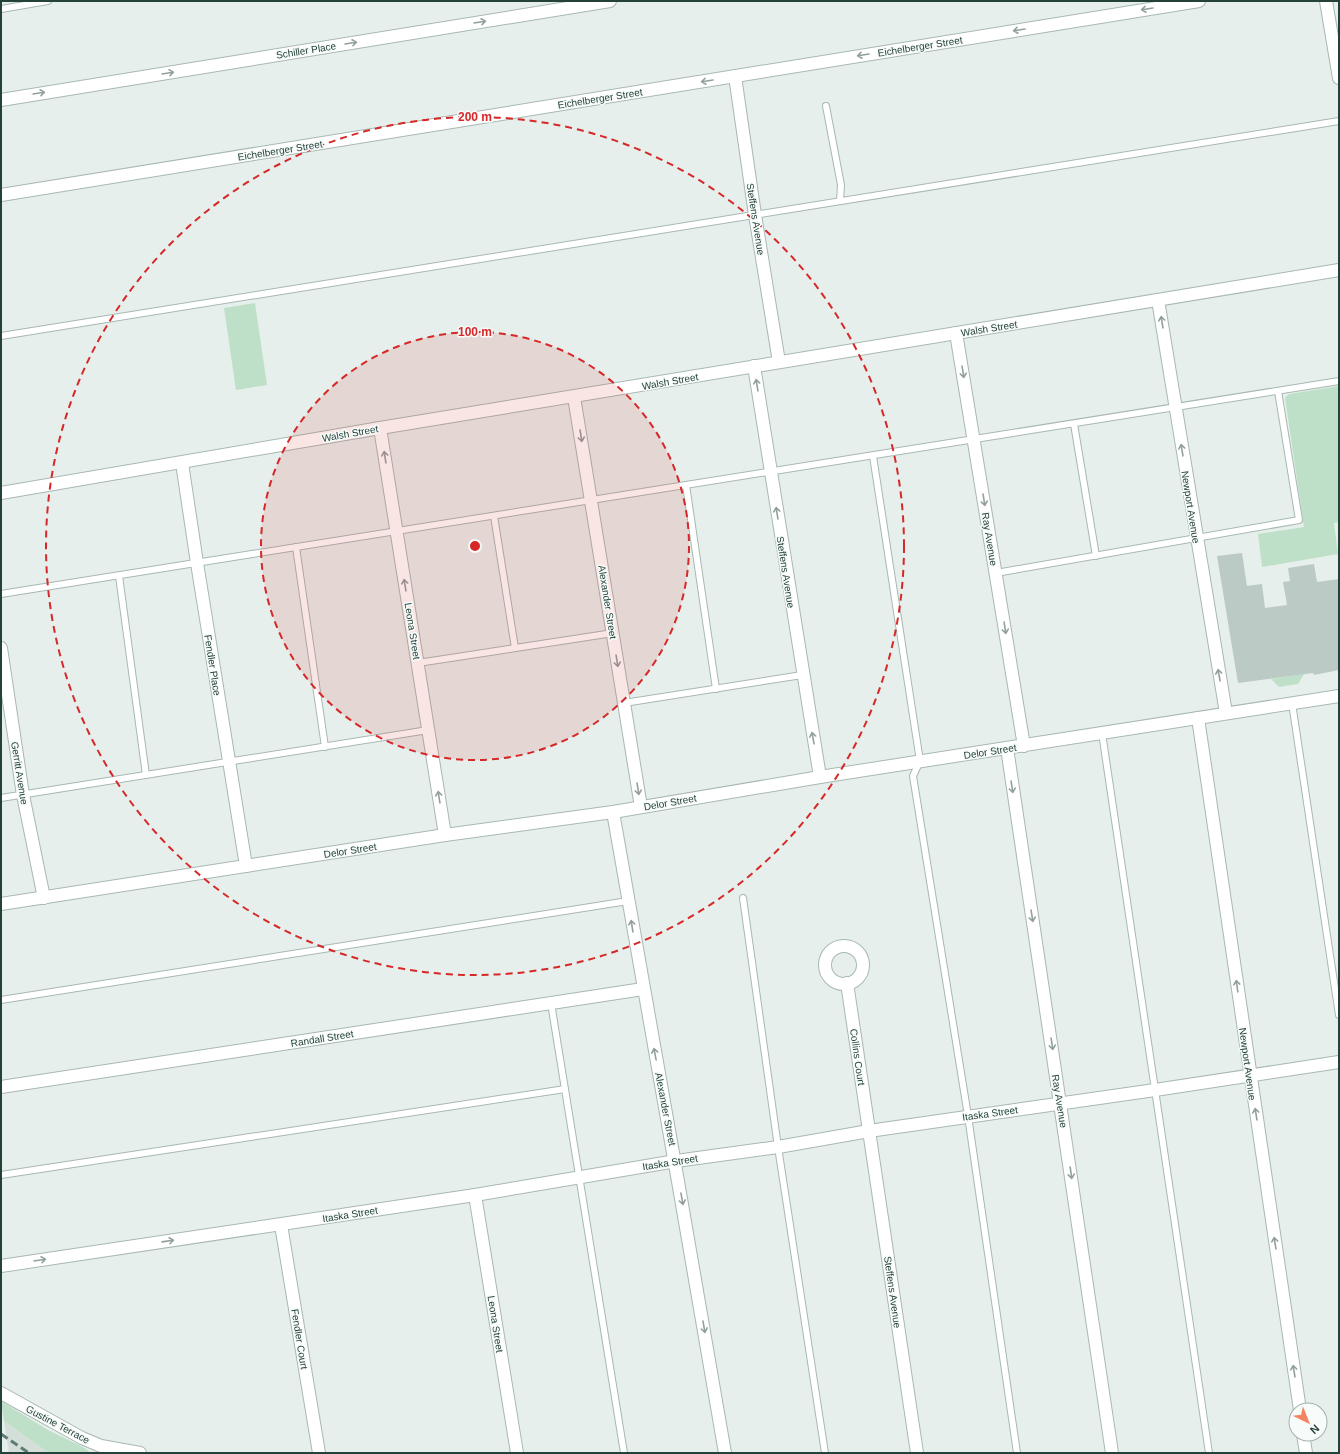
<svg xmlns="http://www.w3.org/2000/svg" width="1340" height="1454" viewBox="0 0 1340 1454" font-family="Arial,sans-serif">
<style>
.built{fill:#d4dfda}
.green{fill:#bfe0c8}
.building{fill:#bbcac4}
.lines{fill:none;stroke-linecap:round;stroke-linejoin:round}
.service-casing{stroke:#a8b8b2;stroke-width:8}
.minor-casing{stroke:#a8b8b2;stroke-width:14}
.tertiary-casing{stroke:#a8b8b2;stroke-width:14}
.service{stroke:#fff;stroke-width:6}
.minor{stroke:#fff;stroke-width:12}
.tertiary{stroke:#fff;stroke-width:12}
.rail{stroke:#5f7d75;stroke-width:3;stroke-dasharray:8 4;stroke-linecap:butt}
.oneway{stroke:#92a09c}
.ring{fill:none;stroke:#d62828;stroke-width:2;stroke-dasharray:7 5}
.labels{text-anchor:middle;stroke-width:3;stroke-linejoin:round;paint-order:stroke}
.street-label{font-size:10px;fill:#24423a;stroke:#f7fbf9}
.centre{fill:#d62828;stroke:#f7fbf9;stroke-width:2}
.ring-label{font-size:12px;text-anchor:middle;font-weight:bold;fill:#d62828;stroke:#f7fbf9;stroke-width:3;stroke-linejoin:round;paint-order:stroke}
</style>
<rect width="100%" height="100%" fill="#e6efeb"/>
<!-- built -->
<path class="built" d="M4,1421l45,32h-40z"/>
<!-- green -->
<g class="green">
<path d="M255,303l12,82 -31,5 -12,-82z"/>
<path d="M1339,386v136l-5,1 4,31 -76,13 -4,-33 46,-7 -19,-129 4,-4z"/>
<path d="M1304,674l-6,10 -19,3 -8,-8z"/>
<path d="M1,1401l47,29 35,17 8,6h-42l-45,-32z"/>
</g>
<!-- building -->
<path class="building" d="M1242,553l5,33 15,-2 3,24 22,-3 -4,-23 7,-1 -2,-13 26,-4 3,18 22,-3v91l-25,5 -1,-2 -75,10 -21,-127z"/>
<g class="lines">
<!-- service casing -->
<g class="service-casing">
<g id="service">
<path d="M1,9l47,-8"/>
<path d="M826,106l15,79 -1,16"/>
<path d="M1,336l1338,-215"/>
<path d="M1074,424l22,132"/>
<path d="M873,456l47,305 -7,15 55,340 49,337"/>
<path d="M686,485l30,204"/>
<path d="M494,516l21,132"/>
<path d="M296,547l29,200"/>
<path d="M996,573l303,-53 -21,-129"/>
<path d="M119,576l27,199"/>
<path d="M1,594l1338,-213"/>
<path d="M418,663l195,-30"/>
<path d="M624,703l178,-28"/>
<path d="M1292,703l47,312"/>
<path d="M1102,733l107,720"/>
<path d="M1,798l427,-68"/>
<path d="M743,898l35,249 47,306"/>
<path d="M1,1000l627,-99"/>
<path d="M551,1003l73,450"/>
<path d="M1,1175l564,-86"/>
</g>
</g>
<!-- minor casing -->
<g class="minor-casing">
<g id="minor">
<path d="M1326,1l13,77"/>
<path d="M735,76l20,139 24,147"/>
<path d="M1,100l609,-99"/>
<path d="M1,195l1198,-194"/>
<path d="M1158,300l68,413"/>
<path d="M956,333l68,413"/>
<path d="M754,366l66,411"/>
<path d="M574,397l67,410"/>
<path d="M380,428l65,407"/>
<path d="M182,463l15,100 49,303"/>
<path d="M1,493l379,-65 959,-158"/>
<path d="M1,648l22,147 21,103"/>
<path d="M1198,718l102,692"/>
<path d="M1007,748l105,705"/>
<path d="M613,812c37,214 76,427 112,641"/>
<circle cx="844" cy="965" r="19"/>
<path d="M847,983l70,470"/>
<path d="M1,1087l642,-98"/>
<path d="M475,1195l42,258"/>
<path d="M281,1225l38,228"/>
<path d="M1,1266l474,-71 201,-34 102,-14 91,-16 286,-41 184,-28"/>
<path d="M1,1393l81,45 19,8 39,7"/>
<path d="M1303,1434l3,19"/>
</g>
</g>
<!-- tertiary casing -->
<g class="tertiary-casing">
<path id="tertiary" d="M1,904l444,-69 168,-23 207,-35 519,-81"/>
</g>
<!-- service -->
<use href="#service" class="service"/>
<!-- minor -->
<use href="#minor" class="minor"/>
<!-- tertiary -->
<use href="#tertiary" class="tertiary"/>
<!-- rail -->
<path class="rail" d="M1,1434l28,19"/>
</g>
<!-- one-way arrows -->
<defs><path id="oneway-shaft" d="M-6 0H5M1.5-3L5.5 0L1.5 3" fill="none" stroke-width="1.6" stroke-linecap="round" stroke-linejoin="round"/></defs>
<g class="oneway">
<use href="#oneway-shaft" transform="translate(1147 9) rotate(171)"/>
<use href="#oneway-shaft" transform="translate(480 22) rotate(-9)"/>
<use href="#oneway-shaft" transform="translate(1019 30) rotate(171)"/>
<use href="#oneway-shaft" transform="translate(351 43) rotate(-9)"/>
<use href="#oneway-shaft" transform="translate(863 55) rotate(171)"/>
<use href="#oneway-shaft" transform="translate(168 73) rotate(-9)"/>
<use href="#oneway-shaft" transform="translate(707 81) rotate(171)"/>
<use href="#oneway-shaft" transform="translate(39 93) rotate(-9)"/>
<use href="#oneway-shaft" transform="translate(1162 322) rotate(-99)"/>
<use href="#oneway-shaft" transform="translate(963 372) rotate(81)"/>
<use href="#oneway-shaft" transform="translate(757 385) rotate(-99)"/>
<use href="#oneway-shaft" transform="translate(581 436) rotate(81)"/>
<use href="#oneway-shaft" transform="translate(1182 450) rotate(-99)"/>
<use href="#oneway-shaft" transform="translate(385 457) rotate(-99)"/>
<use href="#oneway-shaft" transform="translate(984 500) rotate(81)"/>
<use href="#oneway-shaft" transform="translate(777 513) rotate(-99)"/>
<use href="#oneway-shaft" transform="translate(405 585) rotate(-99)"/>
<use href="#oneway-shaft" transform="translate(1005 628) rotate(81)"/>
<use href="#oneway-shaft" transform="translate(617 661) rotate(81)"/>
<use href="#oneway-shaft" transform="translate(1219 675) rotate(-100)"/>
<use href="#oneway-shaft" transform="translate(813 738) rotate(-100)"/>
<use href="#oneway-shaft" transform="translate(1012 787) rotate(81)"/>
<use href="#oneway-shaft" transform="translate(638 789) rotate(81)"/>
<use href="#oneway-shaft" transform="translate(439 797) rotate(-99)"/>
<use href="#oneway-shaft" transform="translate(1032 916) rotate(81)"/>
<use href="#oneway-shaft" transform="translate(632 926) rotate(-99)"/>
<use href="#oneway-shaft" transform="translate(1237 986) rotate(-98)"/>
<use href="#oneway-shaft" transform="translate(1052 1044) rotate(81)"/>
<use href="#oneway-shaft" transform="translate(655 1054) rotate(-101)"/>
<use href="#oneway-shaft" transform="translate(1256 1114) rotate(-99)"/>
<use href="#oneway-shaft" transform="translate(1071 1173) rotate(82)"/>
<use href="#oneway-shaft" transform="translate(682 1199) rotate(80)"/>
<use href="#oneway-shaft" transform="translate(168 1241) rotate(-8)"/>
<use href="#oneway-shaft" transform="translate(1275 1243) rotate(-99)"/>
<use href="#oneway-shaft" transform="translate(40 1260) rotate(-9)"/>
<use href="#oneway-shaft" transform="translate(704 1327) rotate(80)"/>
<use href="#oneway-shaft" transform="translate(1294 1371) rotate(-99)"/>
</g>
<!-- distance rings -->
<circle cx="475" cy="546" r="214" fill="#d62828" fill-opacity=".12"/>
<g class="ring">
<circle cx="475" cy="546" r="214"/>
<circle cx="475" cy="546" r="429"/>
</g>
<g class="labels">
<!-- street labels -->
<g class="street-label">
<text transform="translate(920 46) rotate(-9)" y="4">Eichelberger Street</text>
<text transform="translate(306 50) rotate(-9)" y="4">Schiller Place</text>
<text transform="translate(600 98) rotate(-9)" y="4">Eichelberger Street</text>
<text transform="translate(280 150) rotate(-9)" y="4">Eichelberger Street</text>
<text transform="translate(756 219) rotate(81)" y="4">Steffens Avenue</text>
<text transform="translate(989 328) rotate(-9)" y="4">Walsh Street</text>
<text transform="translate(670 381) rotate(-10)" y="4">Walsh Street</text>
<text transform="translate(350 433) rotate(-10)" y="4">Walsh Street</text>
<text transform="translate(1191 507) rotate(81)" y="4">Newport Avenue</text>
<text transform="translate(990 539) rotate(81)" y="4">Ray Avenue</text>
<text transform="translate(786 572) rotate(81)" y="4">Steffens Avenue</text>
<text transform="translate(608 602) rotate(81)" y="4">Alexander Street</text>
<text transform="translate(413 631) rotate(81)" y="4">Leona Street</text>
<text transform="translate(213 665) rotate(81)" y="4">Fendler Place</text>
<text transform="translate(990 751) rotate(-9)" y="4">Delor Street</text>
<text transform="translate(20 773) rotate(81)" y="4">Gerritt Avenue</text>
<text transform="translate(670 802) rotate(-10)" y="4">Delor Street</text>
<text transform="translate(350 850) rotate(-9)" y="4">Delor Street</text>
<text transform="translate(322 1038) rotate(-9)" y="4">Randall Street</text>
<text transform="translate(858 1057) rotate(82)" y="4">Collins Court</text>
<text transform="translate(1248 1064) rotate(82)" y="4">Newport Avenue</text>
<text transform="translate(1060 1101) rotate(81)" y="4">Ray Avenue</text>
<text transform="translate(666 1109) rotate(79)" y="4">Alexander Street</text>
<text transform="translate(990 1113) rotate(-8)" y="4">Itaska Street</text>
<text transform="translate(670 1162) rotate(-9)" y="4">Itaska Street</text>
<text transform="translate(350 1214) rotate(-9)" y="4">Itaska Street</text>
<text transform="translate(893 1292) rotate(82)" y="4">Steffens Avenue</text>
<text transform="translate(496 1324) rotate(81)" y="4">Leona Street</text>
<text transform="translate(300 1339) rotate(81)" y="4">Fendler Court</text>
<text transform="translate(58 1424) rotate(28)" y="4">Gustine Terrace</text>
</g>
</g>
<circle cx="475" cy="546" r="6" class="centre"/>
<g class="ring-label">
<text x="475" y="121">200 m</text>
<text x="475" y="336">100 m</text>
</g>
<!-- border -->
<rect width="1340" height="1454" fill="none" stroke="#24423a" stroke-width="4"/>
<!-- north arrow -->
<g transform="translate(1308 1422) rotate(137)"><circle r="19" fill="#f7fbf9" stroke="#a3b1ad"/>
<path d="M0-3L7 15L0 10L-7 15Z" fill="#f4845f"/>
<text y="-6" font-size="11" font-weight="bold" text-anchor="middle" fill="#24423a">N</text>
</g>
</svg>
